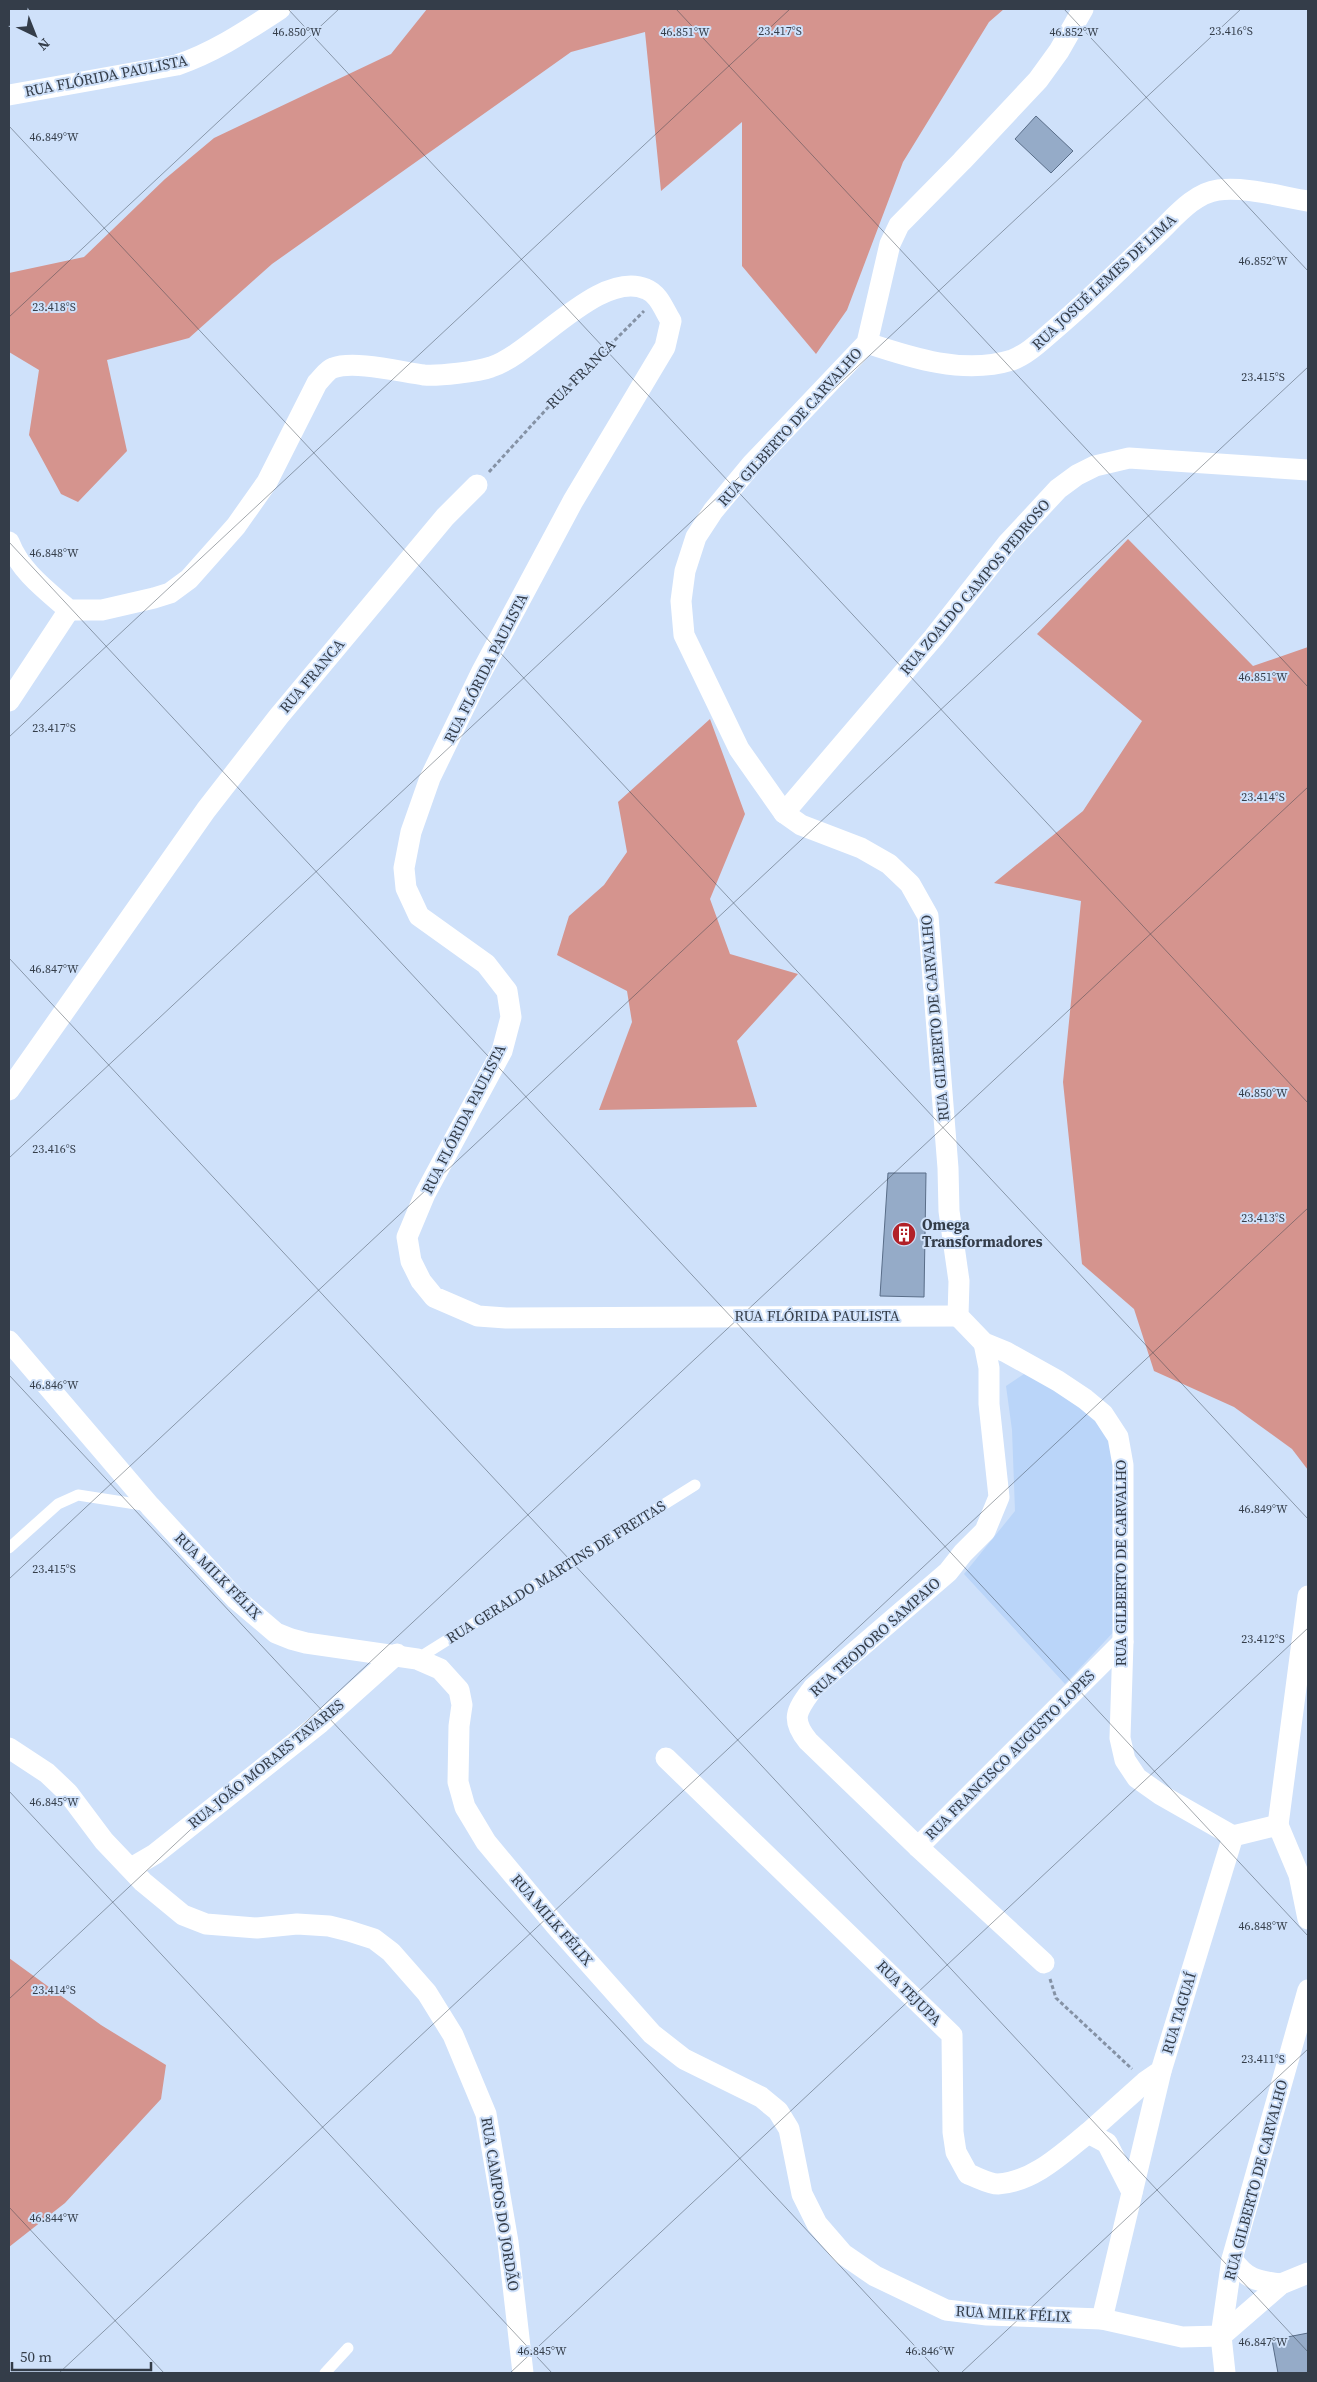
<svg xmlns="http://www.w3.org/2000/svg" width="1317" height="2382" viewBox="0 0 1317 2382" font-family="'Source Serif 4',serif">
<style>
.built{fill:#bad5f9}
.forest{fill:#d5948e}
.building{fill:#95abc8;stroke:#596d88}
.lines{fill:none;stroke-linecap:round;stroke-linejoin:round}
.path{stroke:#8592a5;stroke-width:3;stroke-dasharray:4 2.5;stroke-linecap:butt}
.lane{stroke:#fff;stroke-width:11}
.street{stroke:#fff;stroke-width:21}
.ticks{fill:none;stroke:#343d49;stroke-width:1;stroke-opacity:0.45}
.labels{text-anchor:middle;stroke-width:4;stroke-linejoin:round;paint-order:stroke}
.street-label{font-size:15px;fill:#343d49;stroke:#cfe1fa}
.poi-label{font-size:15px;font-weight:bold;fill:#343d49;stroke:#cfe1fa;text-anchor:start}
.ticks-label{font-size:12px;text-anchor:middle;fill:#343d49;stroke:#cfe1fa;stroke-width:4;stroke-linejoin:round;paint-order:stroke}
</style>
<rect width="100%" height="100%" fill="#cfe1fa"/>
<!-- built -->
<path class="built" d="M1024,1374l48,22 40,36 8,193 -55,59 -101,-110 51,-63 -3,-81 -6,-44z"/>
<!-- forest -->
<g class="forest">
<path d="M427,9h577l-15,13 -86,140 -56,148 -31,44 -74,-88v-144l-81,69 -16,-159 -74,20 -299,212 -83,74 -82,22 20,91 -49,51 -17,-8 -32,-59 10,-65 -30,-18v-79l75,-16 81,-78 49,-41 177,-84z"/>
<path d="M1128,539l125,127 55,-19v823l-16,-21 -58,-42 -80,-36 -20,-62 -52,-45 -19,-182 18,-181 -87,-18 89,-72 59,-90 -105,-87z"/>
<path d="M710,719l35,95 -35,85 20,55 68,20 -61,67 20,66 -158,3 33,-88 -5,-31 -70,-36 12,-39 35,-31 23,-33 -9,-50z"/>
<path d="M9,1958l92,67 65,40 -5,34 -96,104 -56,44z"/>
</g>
<!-- building -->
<g class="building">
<path d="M1036,116l37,35 -22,22 -36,-34z"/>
<path d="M888,1173h38l-2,124 -44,-1z"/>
<path d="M1308,2333v40h-30l-6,-33z"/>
</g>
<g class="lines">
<!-- path -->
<g class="path">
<path d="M489,472l63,-69 92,-92"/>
<path d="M1050,1979l6,19 76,71"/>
</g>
<!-- lane -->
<g class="lane">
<path d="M9,1548l49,-44 20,-9 71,11"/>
<path d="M417,1659l278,-174"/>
<path d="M325,2373l23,-25"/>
</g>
<!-- street -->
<g class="street">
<path d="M1083,9l-24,42 -21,29 -76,81 -63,64 -9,19 -23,99 -115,121 -39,47 -17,26 -11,34 -4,30 3,34 55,114 45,64 17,12 60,23 28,16 21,20 18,32 20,252 1,43 10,70 -1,35 26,27 22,9 52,29 27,18 18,15 15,23 5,28v177l-3,96 5,22 12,18 24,17 72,41 45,-11 21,50 9,44"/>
<path d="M9,95l168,-30c38,-13 69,-34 103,-56"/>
<path d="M867,343c45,15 97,32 145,17 16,-6 30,-20 43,-31 35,-30 69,-63 102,-95 17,-16 37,-41 61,-44 26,-4 64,7 90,11"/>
<path d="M9,542c11,29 37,48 60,68h33l52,-12 16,-5 19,-14 47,-53 31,-44 50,-99c5,-5 10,-13 16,-15 21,-8 68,4 91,7 15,1 53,-3 67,-8 42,-13 108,-98 155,-78 13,5 18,21 25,32l-6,26 -92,154 -92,172 -51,105 -19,54 -7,36 2,20 13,28 67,48 21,27 4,26 -9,34 -77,143 -18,43 4,24 10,20 13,16 44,19 28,2 452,-2"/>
<path d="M9,701l60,-91"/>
<path d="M784,813l150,-176 73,-93 51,-55 19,-14 18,-9 34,-8 179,12"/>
<path d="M9,1090l197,-280 73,-94 166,-199 32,-32"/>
<path d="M9,1341l141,165 86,93 40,34 15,6 15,4 111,16 23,10 19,21 3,15 -3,21 -1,56 7,25 21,35 70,84 96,108 32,25 77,38 17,14 11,18 13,65 15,30 26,30 32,22 71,34 41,5 115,4 80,18 39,-1 60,-52 27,-11"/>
<path d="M984,1343l5,25v36l10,93 -14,34 -22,22 -15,19 -135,116c-15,21 -24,30 -5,53l110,106 126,116"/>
<path d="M9,1748l38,25 21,20 36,48 39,41 40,33 23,9 51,4 40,-4 32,2 20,5 25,8 17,13 36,41 26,42 33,79 22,128 15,131"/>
<path d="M666,1758l286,277 1,97 3,20 12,22c9,3 21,10 30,10 35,-2 64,-30 90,-51l19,10 25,49"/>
<path d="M1278,1825l30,-229"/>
<path d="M918,1847l205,-205"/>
<path d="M131,1868l24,-14 165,-131 77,-69"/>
<path d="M1088,2133l57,-51 16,-11"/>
<path d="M1232,2259c14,20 24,22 49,25"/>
<path d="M1102,2319l59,-248 72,-235"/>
<path d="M1225,2373l-4,-37 11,-77 76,-269"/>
</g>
</g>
<!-- ticks -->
<path class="ticks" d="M288,9l1020,1094M676,9l632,678M1064,9l244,262M9,126l1299,1393M9,317l330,-308M9,542l1299,1394M9,737l781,-728M9,958l1299,1394M9,1158l1232,-1149M9,1375l931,998M9,1579l1299,-1212M9,1791l543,582M9,1999l1299,-1212M9,2207l155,166M59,2373l1249,-1165M510,2373l798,-745M961,2373l347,-324"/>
<!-- icons -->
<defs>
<g id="building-disc" transform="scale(1.25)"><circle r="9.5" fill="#b22128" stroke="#cfe1fa"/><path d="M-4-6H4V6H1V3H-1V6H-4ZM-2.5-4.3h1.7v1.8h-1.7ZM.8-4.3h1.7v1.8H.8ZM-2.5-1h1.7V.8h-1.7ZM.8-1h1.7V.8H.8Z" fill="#fff"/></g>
</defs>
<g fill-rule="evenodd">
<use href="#building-disc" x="904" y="1234"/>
</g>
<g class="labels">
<!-- street labels -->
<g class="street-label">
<text transform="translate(106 76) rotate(-11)" y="5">RUA FLÓRIDA PAULISTA</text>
<text transform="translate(1104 282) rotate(-43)" y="5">RUA JOSUÉ LEMES DE LIMA</text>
<text transform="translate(581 374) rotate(-45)" y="5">RUA FRANCA</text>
<text transform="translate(790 427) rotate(-48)" y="5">RUA GILBERTO DE CARVALHO</text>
<text transform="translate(975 587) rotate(-50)" y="5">RUA ZOALDO CAMPOS PEDROSO</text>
<text transform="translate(486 668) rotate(-63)" y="5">RUA FLÓRIDA PAULISTA</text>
<text transform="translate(312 676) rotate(-50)" y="5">RUA FRANCA</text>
<text transform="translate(935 1018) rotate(-95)" y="5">RUA GILBERTO DE CARVALHO</text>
<text transform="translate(464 1119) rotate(-63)" y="5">RUA FLÓRIDA PAULISTA</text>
<text x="817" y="1321">RUA FLÓRIDA PAULISTA</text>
<text transform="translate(1121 1563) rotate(-90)" y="5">RUA GILBERTO DE CARVALHO</text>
<text transform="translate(556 1572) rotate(-32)" y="5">RUA GERALDO MARTINS DE FREITAS</text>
<text transform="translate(218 1576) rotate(45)" y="5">RUA MILK FÉLIX</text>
<text transform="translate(875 1637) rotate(-42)" y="5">RUA TEODORO SAMPAIO</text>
<text transform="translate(1010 1755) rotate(-45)" y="5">RUA FRANCISCO AUGUSTO LOPES</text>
<text transform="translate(266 1764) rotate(-39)" y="5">RUA JOÃO MORAES TAVARES</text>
<text transform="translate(552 1920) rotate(49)" y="5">RUA MILK FÉLIX</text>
<text transform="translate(909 1993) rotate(45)" y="5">RUA TEJUPA</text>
<text transform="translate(1179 2013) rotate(-73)" y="5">RUA TAGUAÍ</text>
<text transform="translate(1256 2180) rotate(-75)" y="5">RUA GILBERTO DE CARVALHO</text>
<text transform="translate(500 2204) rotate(81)" y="5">RUA CAMPOS DO JORDÃO</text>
<text transform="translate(1013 2314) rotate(3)" y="5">RUA MILK FÉLIX</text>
</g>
<!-- poi labels -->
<g class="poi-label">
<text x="922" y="1230">Omega<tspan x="922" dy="17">Transformadores</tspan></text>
</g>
</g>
<g class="ticks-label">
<text x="780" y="35">23.417°S</text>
<text x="1231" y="35">23.416°S</text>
<text x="297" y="36">46.850°W</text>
<text x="685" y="36">46.851°W</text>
<text x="1074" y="36">46.852°W</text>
<text x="54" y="141">46.849°W</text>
<text x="1263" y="265">46.852°W</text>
<text x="54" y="311">23.418°S</text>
<text x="1263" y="381">23.415°S</text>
<text x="54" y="557">46.848°W</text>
<text x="1263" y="681">46.851°W</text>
<text x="54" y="732">23.417°S</text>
<text x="1263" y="801">23.414°S</text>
<text x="54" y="973">46.847°W</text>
<text x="1263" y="1097">46.850°W</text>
<text x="54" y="1153">23.416°S</text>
<text x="1263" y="1222">23.413°S</text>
<text x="54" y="1389">46.846°W</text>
<text x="1263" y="1513">46.849°W</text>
<text x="54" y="1573">23.415°S</text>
<text x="1263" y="1643">23.412°S</text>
<text x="54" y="1806">46.845°W</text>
<text x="1263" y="1930">46.848°W</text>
<text x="54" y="1994">23.414°S</text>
<text x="1263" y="2063">23.411°S</text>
<text x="54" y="2222">46.844°W</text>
<text x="1263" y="2346">46.847°W</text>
<text x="542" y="2355">46.845°W</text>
<text x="930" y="2355">46.846°W</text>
</g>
<!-- border -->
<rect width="1317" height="2382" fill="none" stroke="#343d49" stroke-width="20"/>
<!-- north arrow -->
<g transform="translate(35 35) rotate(137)" stroke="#cfe1fa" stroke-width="4" paint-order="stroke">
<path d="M0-4L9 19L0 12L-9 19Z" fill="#343d49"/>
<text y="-8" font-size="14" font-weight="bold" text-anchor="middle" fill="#343d49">N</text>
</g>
<!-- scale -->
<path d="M12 2362v8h139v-8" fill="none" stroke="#343d49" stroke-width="2.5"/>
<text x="20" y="2362" font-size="15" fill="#343d49" stroke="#cfe1fa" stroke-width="4" paint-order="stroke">50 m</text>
</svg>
